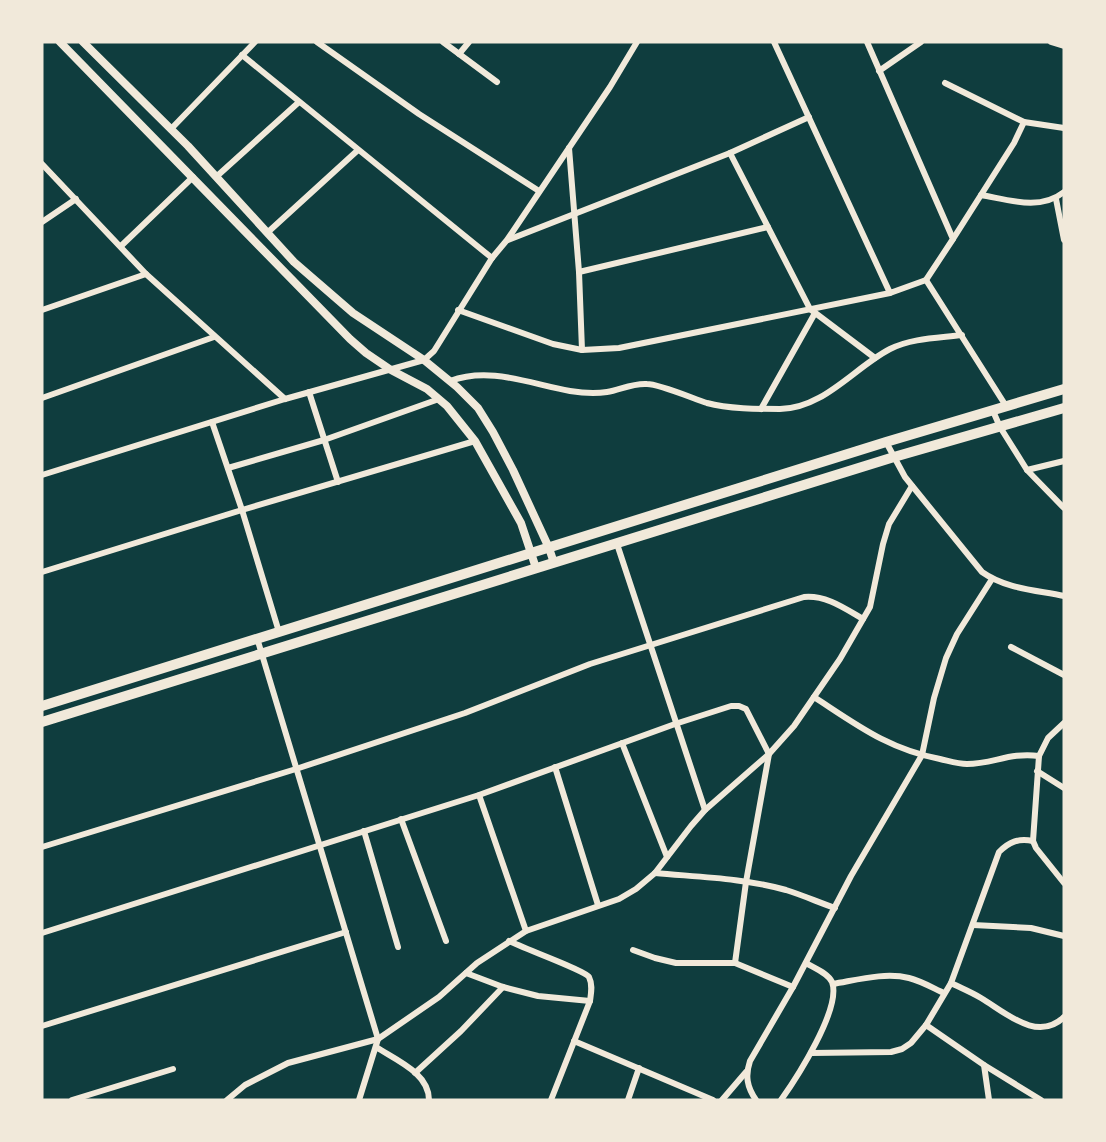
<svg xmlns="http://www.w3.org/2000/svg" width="1106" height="1142" viewBox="0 0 1106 1142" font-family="'DM Sans',sans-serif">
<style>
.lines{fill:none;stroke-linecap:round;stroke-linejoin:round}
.minor{stroke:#f1e9da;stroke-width:6}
.tertiary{stroke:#f1e9da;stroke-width:8}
.primary{stroke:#f1e9da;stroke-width:10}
</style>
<rect width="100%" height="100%" fill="#0f3d3e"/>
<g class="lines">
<!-- minor -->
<g class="minor">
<path d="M317,42l102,72 120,77"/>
<path d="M443,42l54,40"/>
<path d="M774,42l116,251 36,-13 80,126"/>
<path d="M867,42l86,197 -27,41"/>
<path d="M1051,42l13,4"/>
<path d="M459,54l10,-12"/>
<path d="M242,55l250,203"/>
<path d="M879,71l42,-29"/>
<path d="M945,83l79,39 40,6"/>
<path d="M171,129l84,-87"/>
<path d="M569,148l10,124 3,78"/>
<path d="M730,153l80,156 65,49"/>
<path d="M42,164l104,110 139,125"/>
<path d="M216,177l83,-75"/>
<path d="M981,195c28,5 59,16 83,-3"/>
<path d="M1056,199l8,41"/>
<path d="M42,222l34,-23"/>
<path d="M267,233l91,-83"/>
<path d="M953,239l61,-96 10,-21"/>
<path d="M508,240l222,-87 79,-36"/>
<path d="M121,246l72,-69"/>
<path d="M579,272l189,-45"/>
<path d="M42,310l104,-36"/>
<path d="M458,310l95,34 29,6 37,-2 271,-55"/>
<path d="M450,381c40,-15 80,3 120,10 12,2 25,3 37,1 13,-2 25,-9 40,-8 12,0 45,14 60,19 21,6 51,6 73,6 43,0 75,-42 110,-60 22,-11 49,-11 72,-14"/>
<path d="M309,392l29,90"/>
<path d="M42,398l172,-61"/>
<path d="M761,409l54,-96"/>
<path d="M993,411l7,16 27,43 37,38"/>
<path d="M212,422l30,88 37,122"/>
<path d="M886,442l19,35 77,95c24,17 54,18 82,24"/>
<path d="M228,468l96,-28 115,-41"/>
<path d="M1027,470l37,-9"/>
<path d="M42,475l243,-76 139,-39 10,-9 58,-93 15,-18 103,-153 27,-45"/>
<path d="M617,544l88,266"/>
<path d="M42,572l200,-62 233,-69"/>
<path d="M257,638l121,401 -19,61"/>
<path d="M1011,647l53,28"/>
<path d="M814,697c43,28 74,52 126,62 9,2 18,5 27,5 26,0 43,-12 72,-8"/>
<path d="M1064,723l-16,15 -9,18 -6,85 3,7 28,35"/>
<path d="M622,743l45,114"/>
<path d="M555,767l43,138"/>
<path d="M1037,771l27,17"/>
<path d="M479,795l47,136"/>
<path d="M401,819l45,122"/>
<path d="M364,831l34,116"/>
<path d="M42,847l254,-78 169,-56 125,-49 214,-67c22,-2 40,11 59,22"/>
<path d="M655,873c43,4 89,5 131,17 16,5 32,12 49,18"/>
<path d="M973,925l58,3 33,8"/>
<path d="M42,933l437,-138 196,-71 56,-18h8l7,3 23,45 -23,128 -11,81"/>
<path d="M509,941c13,7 75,29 80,36 4,8 2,16 1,24l-39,99"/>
<path d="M633,950l22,8 21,5h59l58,24"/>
<path d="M466,973l37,14 35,9 52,5"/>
<path d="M951,983c10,5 20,9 30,15 24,14 56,45 83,19"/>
<path d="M833,984c24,-4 52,-12 76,-6 12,3 24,10 35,15"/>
<path d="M926,1025l58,40 57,35"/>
<path d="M42,1026l304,-94"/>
<path d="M574,1041l139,59"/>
<path d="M376,1047c20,13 53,26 53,53"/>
<path d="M811,1053l80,-1 11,-3 9,-6 15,-18 25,-42 48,-131c10,-10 19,-14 34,-11"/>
<path d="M984,1065l5,35"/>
<path d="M415,1073l46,-42 42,-44"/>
<path d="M72,1100l101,-31"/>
<path d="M227,1100l18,-15 43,-22 90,-24 61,-42 38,-34 49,-32 93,-32 17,-10 19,-16 36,-47 14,-16 64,-56 25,-28 46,-67 30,-52 13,-63 6,-20 23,-38"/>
<path d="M628,1100l11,-32"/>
<path d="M722,1100l24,-28"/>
<path d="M756,1100c-9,-13 -11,-24 -6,-39l43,-74 58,-111 71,-121 12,-57 12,-40 11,-24 35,-55"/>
<path d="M781,1100c15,-21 61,-92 51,-118 -4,-9 -18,-14 -26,-19"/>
</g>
<!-- tertiary -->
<g class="tertiary">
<path d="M60,42l290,297 16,14 25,17 36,19 20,17 28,35 46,82 15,45"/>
<path d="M83,42l105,104 106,116 59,51 71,47 33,27 21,21 15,24 20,38 36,78 5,15"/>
</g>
<!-- primary -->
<g class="primary">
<path d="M42,706l844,-264 178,-53"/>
<path d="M42,722l852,-265 170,-49"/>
</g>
</g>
<!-- border -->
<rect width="1106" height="1142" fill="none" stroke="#f1e9da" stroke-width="87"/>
</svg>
